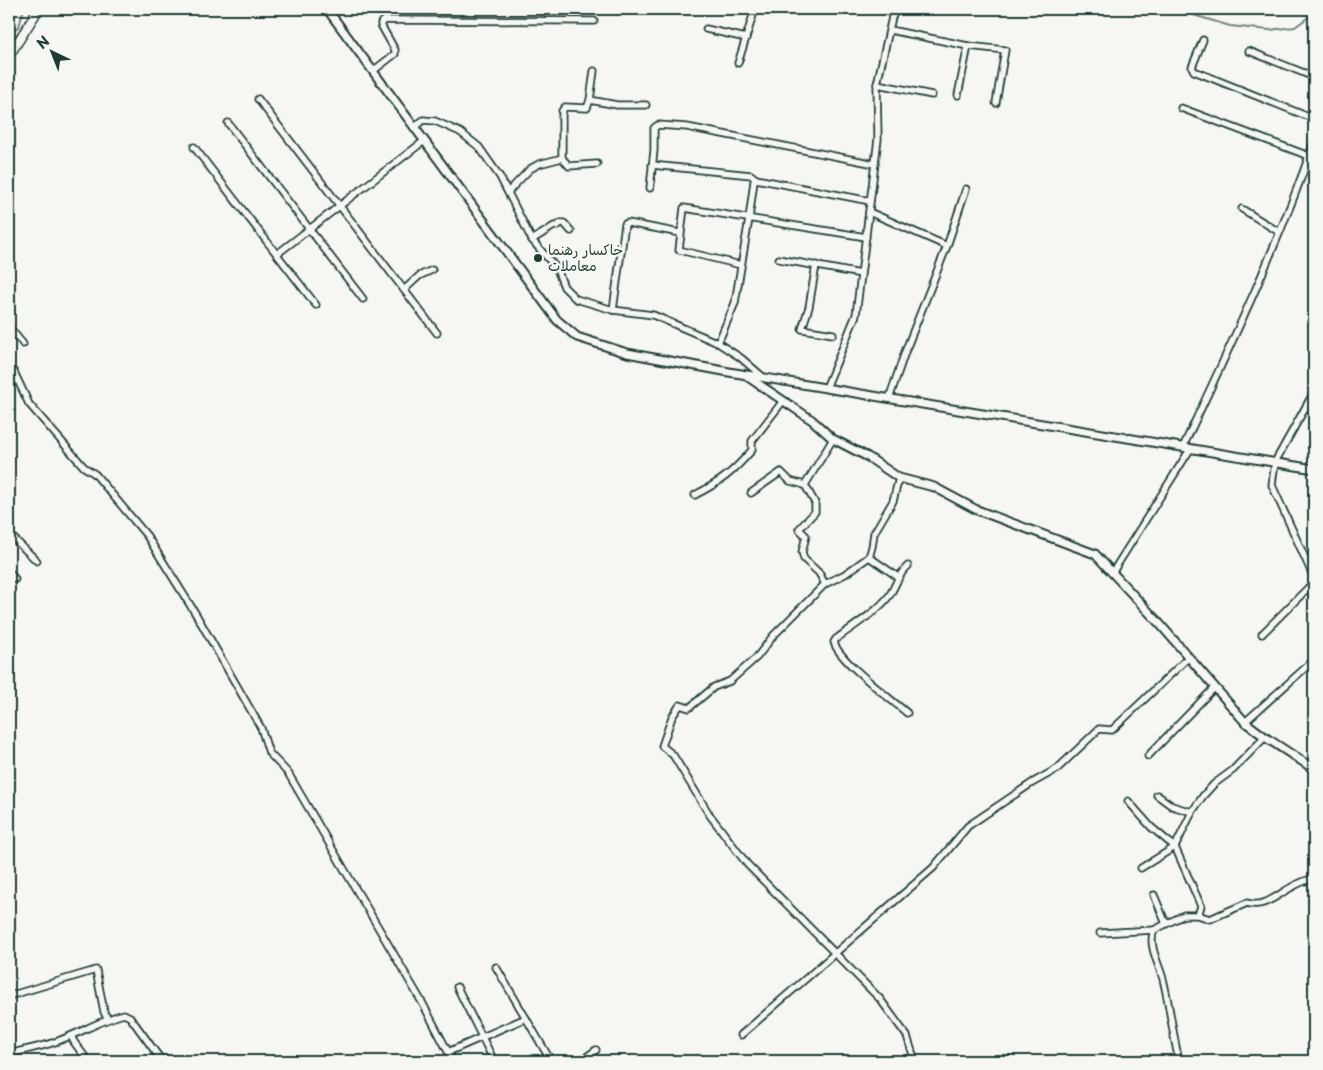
<svg xmlns="http://www.w3.org/2000/svg" width="1323" height="1070" viewBox="0 0 1323 1070" font-family="'Playpen Sans','Playpen Sans Arabic',sans-serif">
<style>
.lines{fill:none;stroke-linecap:round;stroke-linejoin:round}
.stream{stroke:#72847d;stroke-width:2}
.minor-casing{stroke:#1f3d34;stroke-width:9}
.tertiary-casing{stroke:#1f3d34;stroke-width:11}
.secondary-casing{stroke:#1f3d34;stroke-width:11}
.minor{stroke:#f6f6f2;stroke-width:5.5}
.tertiary{stroke:#f6f6f2;stroke-width:7}
.secondary{stroke:#f6f6f2;stroke-width:8}
.poi-dot{fill:#1f3d34;stroke:#f6f6f2;stroke-width:2}
.labels{text-anchor:middle;stroke-width:4.5;stroke-linejoin:round;paint-order:stroke}
.poi-label{font-size:14px;fill:#1f3d34;stroke:#f6f6f2;text-anchor:start}
</style>
<rect width="100%" height="100%" fill="#f6f6f2"/>
<filter id="ink" filterUnits="userSpaceOnUse"><feTurbulence type="fractalNoise" baseFrequency=".02" numOctaves="2"/><feDisplacementMap in="SourceGraphic" scale="10" xChannelSelector="R" yChannelSelector="G"/><feConvolveMatrix kernelMatrix="1 2 1 2 8 2 1 2 1" color-interpolation-filters="sRGB"/></filter>
<g filter="url(#ink)">
<g class="lines">
<!-- stream -->
<g class="stream">
<path d="M1174,9l56,17 39,4 26,-3 19,-14"/>
<path d="M9,35l10,-9 5,-17"/>
<path d="M9,45l23,-32"/>
</g>
<!-- minor casing -->
<g class="minor-casing">
<g id="minor">
<path d="M706,29l40,9"/>
<path d="M890,30l78,16 37,4 -9,53"/>
<path d="M1203,40l-11,27 2,4 120,48"/>
<path d="M1249,51l65,26"/>
<path d="M738,63l17,-54"/>
<path d="M373,71l22,-17v-4l-14,-25v-2l3,-3 210,1"/>
<path d="M594,71l-4,29 -3,8 -22,-1 -3,4v47l7,8 28,-2"/>
<path d="M877,84l55,11"/>
<path d="M958,95l10,-49"/>
<path d="M258,99l179,234"/>
<path d="M590,100l27,5h29"/>
<path d="M1181,108l128,48"/>
<path d="M228,123l135,176"/>
<path d="M414,128l9,-8 12,1 25,11 19,15 21,30 32,63 25,29 7,18 12,12 37,11 40,5 65,28 23,15 22,19"/>
<path d="M194,147l122,158"/>
<path d="M652,165l99,10 5,4 114,22"/>
<path d="M650,188l4,-38v-22l4,-3 29,2 188,37"/>
<path d="M508,192l22,-23 9,-5 23,-6"/>
<path d="M1242,209l37,23"/>
<path d="M869,212l78,34"/>
<path d="M532,240l22,-14h3l4,-3h3l7,8"/>
<path d="M277,254l147,-113"/>
<path d="M779,259l82,15"/>
<path d="M741,265l-62,-15 5,-42 182,29"/>
<path d="M816,265l-7,42 -7,22 31,5"/>
<path d="M404,290l15,-14 13,-6"/>
<path d="M613,310l12,-86 3,-1 52,10"/>
<path d="M9,327l14,17"/>
<path d="M718,343l17,-40 14,-84 5,-38 2,-2"/>
<path d="M9,368l5,4 15,32 55,63 11,7 52,62 50,80 64,112 8,25 19,20 135,231 30,57"/>
<path d="M826,388l30,-73 22,-176 -1,-55 15,-67 5,-8"/>
<path d="M1314,392l-39,70 -3,23 42,93"/>
<path d="M889,399l16,-47 42,-106 19,-57"/>
<path d="M1183,447c47,-100 95,-201 131,-305"/>
<path d="M899,478l-6,23 -19,32 -2,14 -3,10 -24,17 -20,10 -52,52 -16,21 -27,24 -16,6 -25,21 -9,-3 -8,12 -10,29 11,9 36,59 38,50 133,135 27,37 8,25"/>
<path d="M751,493l30,-21 9,9 15,4"/>
<path d="M695,495c27,-14 37,-22 57,-45v-9l31,-40"/>
<path d="M9,534l28,27"/>
<path d="M869,557l29,20"/>
<path d="M9,572l6,7"/>
<path d="M1112,573l79,-125"/>
<path d="M825,584l-6,-11 -15,-14 -2,-7 4,-16 -7,-7 16,-17v-9l-10,-18 28,-46"/>
<path d="M1262,634l52,-52"/>
<path d="M907,713c-16,-14 -69,-53 -73,-71l2,-3c17,-13 40,-26 53,-43 7,-10 9,-22 19,-30"/>
<path d="M1245,722l69,-62"/>
<path d="M1148,756l67,-69"/>
<path d="M1157,795l15,11 20,6"/>
<path d="M1128,801l23,26 24,20 -34,21"/>
<path d="M1154,895l12,29"/>
<path d="M1198,915l3,-9 -26,-59 17,-35 11,-16 11,-12 19,-14 32,-33"/>
<path d="M1154,930c-7,16 7,37 10,53 6,26 9,52 15,78"/>
<path d="M1100,933l54,-3 30,-15h14l12,4 37,-16c17,6 31,-9 45,-16 7,-4 15,-7 22,-9"/>
<path d="M496,967l55,94"/>
<path d="M457,987l37,74"/>
<path d="M9,996l87,-26 8,42 3,6"/>
<path d="M741,1035l192,-167 35,-42 64,-43 25,-14 42,-40 13,1 77,-73"/>
<path d="M71,1036l3,6 14,19"/>
<path d="M448,1052l78,-34"/>
<path d="M9,1054c15,-4 31,-7 46,-12 24,-8 45,-22 69,-28l6,3 32,44"/>
<path d="M581,1061l15,-11"/>
</g>
</g>
<!-- tertiary casing -->
<g class="tertiary-casing">
<g id="tertiary">
<path d="M327,9l230,311 20,17 50,16 102,19 585,97"/>
<path d="M748,377l64,43 21,19 35,18 31,21 35,9 43,23 118,44 64,69 86,99 20,15 49,32"/>
</g>
</g>
<!-- secondary casing -->
<g class="secondary-casing">
<path id="secondary" d="M9,56l26,-41v-6"/>
</g>
<!-- minor -->
<use href="#minor" class="minor"/>
<!-- tertiary -->
<use href="#tertiary" class="tertiary"/>
<!-- secondary -->
<use href="#secondary" class="secondary"/>
</g>
</g>
<!-- markers -->
<circle class="poi-dot" cx="538" cy="258" r="5"/>
<g class="labels">
<!-- poi labels -->
<g class="poi-label">
<text x="548" y="255">خاکسار رهنما<tspan x="548" dy="16">معاملات</tspan></text>
</g>
</g>
<!-- margin -->
<rect width="1323" height="1070" fill="none" stroke="#f6f6f2" stroke-width="30"/>
<rect x="15" y="15" width="1293" height="1040" fill="none" stroke="#1f3d34" stroke-width="2" filter="url(#ink)"/>
<!-- north arrow -->
<g transform="translate(52 52) rotate(317)" stroke="#f6f6f2" stroke-width="4" paint-order="stroke">
<path d="M0-4L9 19L0 12L-9 19Z" fill="#1f3d34"/>
<text y="-8" font-size="14" font-weight="bold" text-anchor="middle" fill="#1f3d34">N</text>
</g>
</svg>
